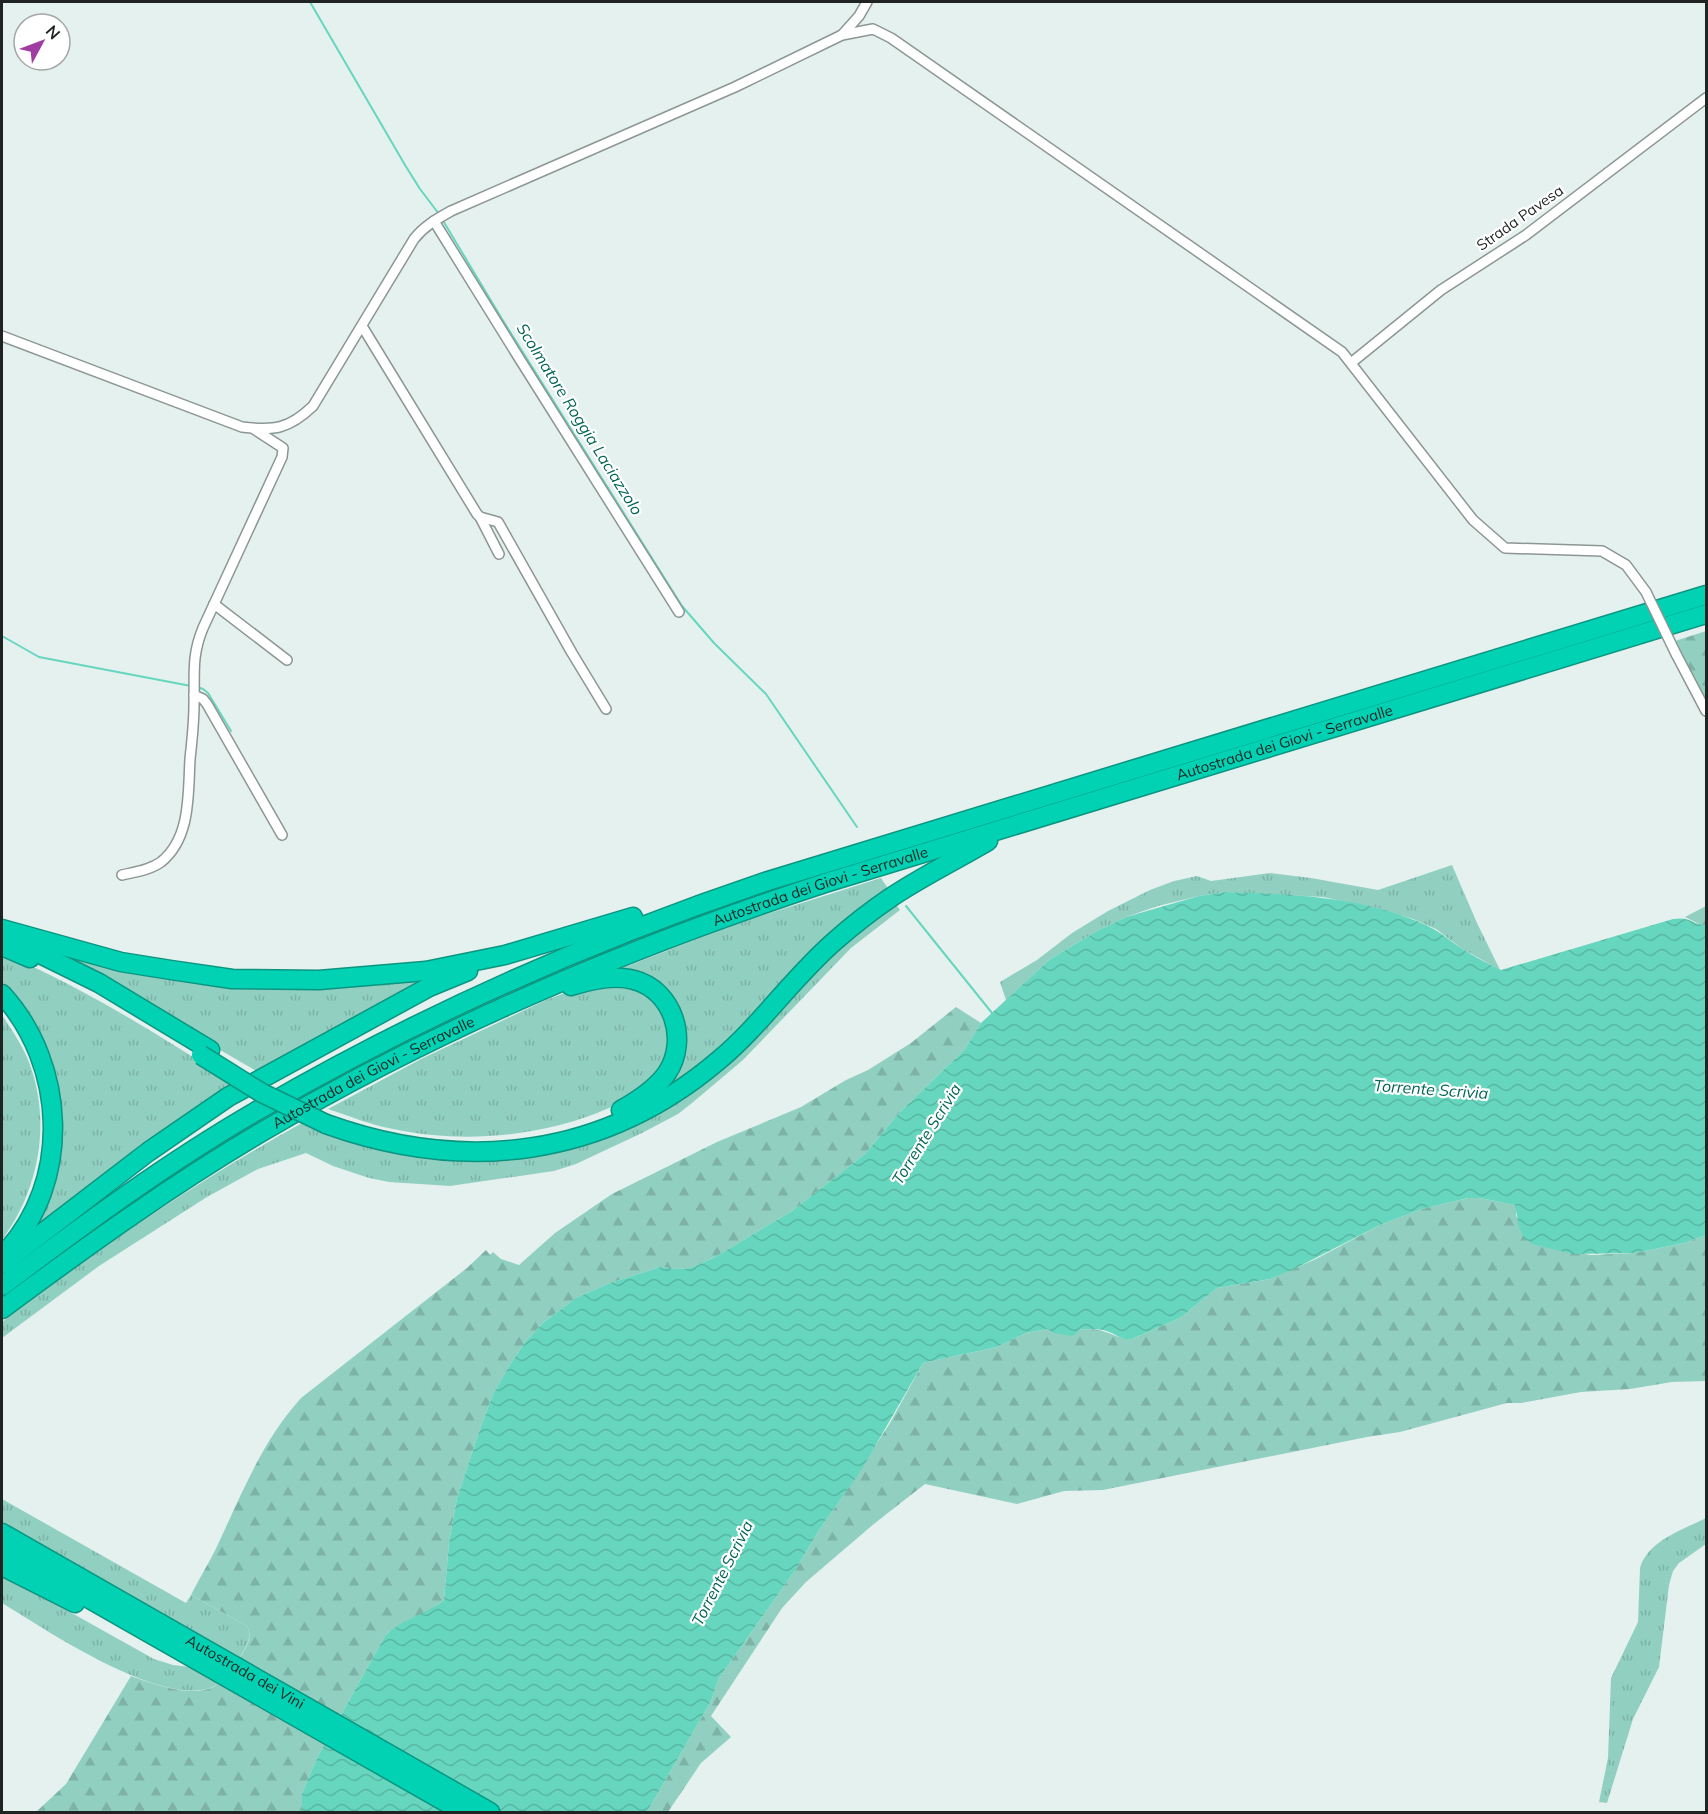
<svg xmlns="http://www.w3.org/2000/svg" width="1708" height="1814" viewBox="0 0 1708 1814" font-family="Mulish,sans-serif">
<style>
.grass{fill:url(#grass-tufts)}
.forest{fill:url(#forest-firs)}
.water{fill:url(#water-waves)}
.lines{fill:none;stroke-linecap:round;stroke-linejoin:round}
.stream{stroke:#66d6be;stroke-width:2}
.street-casing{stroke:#8c9794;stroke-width:12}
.highway-casing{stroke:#0b9581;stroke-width:21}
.street{stroke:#fff;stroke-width:9}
.highway{stroke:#00d2b3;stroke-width:18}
.street-bridge-casing{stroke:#8c9794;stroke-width:12;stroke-linecap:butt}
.highway-bridge-casing{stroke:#0b9581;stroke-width:21;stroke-linecap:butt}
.street-bridge{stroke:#fff;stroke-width:9}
.highway-bridge{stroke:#00d2b3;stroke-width:18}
.labels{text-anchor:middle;stroke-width:4.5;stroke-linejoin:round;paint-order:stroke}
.street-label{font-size:15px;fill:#1f2423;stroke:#fff}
.water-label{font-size:16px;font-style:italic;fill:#026556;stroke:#fff}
</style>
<defs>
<pattern id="grass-tufts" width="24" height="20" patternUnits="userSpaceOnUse" patternTransform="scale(1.5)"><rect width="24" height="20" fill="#91d0c1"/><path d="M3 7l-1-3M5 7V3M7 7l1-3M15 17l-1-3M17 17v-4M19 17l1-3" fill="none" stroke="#7db2a6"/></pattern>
<pattern id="forest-firs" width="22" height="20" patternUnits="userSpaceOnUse" patternTransform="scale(1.5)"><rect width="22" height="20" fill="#91d0c1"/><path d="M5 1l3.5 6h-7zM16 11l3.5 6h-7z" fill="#7db2a6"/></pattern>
<pattern id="water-waves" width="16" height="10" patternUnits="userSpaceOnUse" patternTransform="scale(1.5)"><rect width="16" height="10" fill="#66d6be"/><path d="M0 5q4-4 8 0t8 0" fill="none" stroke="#58b8a3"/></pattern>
</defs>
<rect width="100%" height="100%" fill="#e5f1ee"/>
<!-- grass -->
<g class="grass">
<path d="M1452,865l25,58 23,47 -39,-22 -25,-19 -23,-10 -32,-10 -58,-12 -99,-5 -25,4 -41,10 -32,11 -29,14 -48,29 -43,40 -6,-18 37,-22 35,-27 36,-22 42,-21 24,-9 23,-5 14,5 59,-8 41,5 67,12z"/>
<path d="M881,878l8,12 -188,176 -58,37 19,-17 17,-71 -64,-44 123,-48z"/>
<path d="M895,903l5,7 -49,38 -108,112 -51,43 -14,11 -36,19 -66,31 -22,7 -104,15 -61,-4 -20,-4 -36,-12 -27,-13 -48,16 -51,28 -108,69 -97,72v-16c95,-73 195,-141 300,-199l34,13 135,22 184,-49 178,-160z"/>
<path d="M45,949l86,20 294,9 -165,95z"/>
<path d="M2,953c83,35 160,84 237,133l-98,58 -38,33 -77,59 32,-115 -56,-135z"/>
<path d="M624,984l33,16 16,42c-4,9 -7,22 -12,30 -10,13 -37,29 -52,36 -66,29 -146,36 -216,21 -22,-4 -44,-13 -65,-20l93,-50 125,-59 32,-12z"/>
<path d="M2,1015c11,17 23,34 29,53 20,58 7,123 -29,172z"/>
<path d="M2,1499l184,104 5,-8 56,31c6,11 -1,21 -7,31l-238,-135z"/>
<path d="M1706,1518v26l-27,19 -6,8 -4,14 -10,82 -26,52 -26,84 -8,-1 9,-44 3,-80 27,-56 2,-54c8,-28 43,-38 66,-50z"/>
<path d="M2,1574l152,85 19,6 17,2 28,17c-47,31 -173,-55 -216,-81z"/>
</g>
<!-- forest -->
<g class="forest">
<path d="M1706,631v70l-31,-60z"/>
<path d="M1706,906v19h-5l-16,-8z"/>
<path d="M956,1007l25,16 -16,26 -66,64 -34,41 -73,57 -79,47 -23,10 -12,1 -18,-2 -50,16 -34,15 -32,24 -18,19 -17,25 -16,28 -13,35 -23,69 -8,44 -5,58 -13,10 -42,22 -4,4 -67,120 -16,37v19h-266l30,-28 65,-108c21,8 61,22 82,11 11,-5 22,-22 28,-31 6,-10 12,-19 6,-30l-56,-31c9,-18 20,-35 28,-53 24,-51 44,-102 82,-144l166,-130 19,-18 4,5 3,-3 8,7 18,6 36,-32 57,-39 105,-52 84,-35 45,-27 22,-10 43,-27z"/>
<path d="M1468,1198h12l36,7v11l18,29 57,10 44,-2 49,-10 22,-8v146l-34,1 -42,7 -49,3 -60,11h-14l-107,29 -33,5 -264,53 -39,1 -47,13 -92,-20 -50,39 -69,59 -24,26 -71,108 20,21 -30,26 -33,49h-21l64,-111 8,-23 77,-109 23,-39 26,-37 45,-70 33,-60 74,-16 29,-14 21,-4c14,8 28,0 43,0 16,0 31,12 42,10l48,-21 37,-30 53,-9 46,-20 64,-34 42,-16z"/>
</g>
<!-- water -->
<path class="water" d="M1224,892c68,2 139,4 202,33 13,6 23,15 35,23 12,8 26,15 40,22l172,-51c18,-3 19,6 33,6v310l-22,8 -49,10 -61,1 -40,-9 -10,-7 -5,-11 -4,-22 -35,-7h-12l-46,11 -42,16 -88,45 -22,9 -53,9 -37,30 -48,21c-10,2 -14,-4 -23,-7 -10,-4 -21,-3 -30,-2l-6,6 -19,-3 -7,-4 -21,4 -29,14 -74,16 -61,106 -43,61 -23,39 -77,109 -8,23 -64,111h-345v-19l16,-37 67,-120c16,-17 41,-21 59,-36l5,-58 8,-44 23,-69 13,-35 16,-28 17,-25 18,-19 32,-24 34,-15 50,-16 18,2 12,-1 23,-10 79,-47 73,-57 34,-41 66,-64 16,-26 68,-63 48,-29 29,-14 73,-21z"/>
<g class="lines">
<!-- stream -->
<g class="stream">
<path d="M310,2l95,163 15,24 19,25"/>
<path d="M442,219l60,100 180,287 32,37 52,51 91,133"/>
<path d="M2,636l37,21 152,29"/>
<path d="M197,687l6,2 5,4 23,38"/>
<path d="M906,906l86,107"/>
</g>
<!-- street casing -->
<g class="street-casing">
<g id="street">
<path d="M842,35l17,-19 8,-14"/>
<path d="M434,221l85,137 160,254"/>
<path d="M362,326l115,188 3,3 18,5 74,131 34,56"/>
<path d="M2,336l240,91c32,4 47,2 71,-21l101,-167c10,-13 23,-20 37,-28l284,-124 107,-52 31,-6 18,9 451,314 131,168 32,28 97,3 24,14 20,27"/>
<path d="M1351,363l90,-73 85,-55 180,-137"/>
<path d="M480,517l19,37"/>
<path d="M214,604l73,56"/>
<path d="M1676,654l30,57"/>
<path d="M194,695l9,4 4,5 75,131"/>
<path d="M122,875c13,-3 28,-5 39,-13 30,-24 27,-68 29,-103 2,-18 4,-36 4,-55 1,-29 -3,-47 9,-76l79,-171 1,-9 -29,-19"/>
</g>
</g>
<!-- highway casing -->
<g class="highway-casing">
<g id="highway">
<path d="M2,929l119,33 50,8 61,9 87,1 107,-9 79,-16 128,-38"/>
<path d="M20,944l79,39 111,67"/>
<path d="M2,946l28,12"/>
<path d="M571,986c19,-6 43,-12 63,-6 39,10 55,60 33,93 -11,16 -30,28 -46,37"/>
<path d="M2,994c64,70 71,188 2,260"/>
<path d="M326,1124c139,50 278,34 393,-64 43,-36 74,-83 117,-120 17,-15 35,-29 54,-42 31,-21 66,-38 98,-57"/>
<path d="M2,1264l146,-112 80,-55 201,-110 39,-16"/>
<path d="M2,1286c81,-61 165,-123 253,-174 163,-95 334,-171 513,-231l938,-286"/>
<path id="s1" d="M2,1309c85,-63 171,-125 263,-179 177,-104 365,-183 560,-247l881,-269"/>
<path id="s2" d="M2,1533l488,279"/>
<path d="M2,1549l461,263"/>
<path d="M2,1566l73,37"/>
</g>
</g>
<!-- street -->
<use href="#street" class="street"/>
<!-- highway -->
<use href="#highway" class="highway"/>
<!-- street-bridge casing -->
<g class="street-bridge-casing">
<path id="street-bridge" d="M1646,592l30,62"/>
</g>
<!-- highway-bridge casing -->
<g class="highway-bridge-casing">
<path id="highway-bridge" d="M201,1055l61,38 64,31"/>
</g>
<!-- street-bridge -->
<use href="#street-bridge" class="street-bridge"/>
<!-- highway-bridge -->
<use href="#highway-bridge" class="highway-bridge"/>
</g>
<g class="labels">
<!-- street labels -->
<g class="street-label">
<text transform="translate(1520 218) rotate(-35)" y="5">Strada Pavesa</text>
<text dy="5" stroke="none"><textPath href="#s1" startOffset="1412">Autostrada dei Giovi - Serravalle</textPath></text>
<text dy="5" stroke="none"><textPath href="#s1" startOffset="926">Autostrada dei Giovi - Serravalle</textPath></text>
<text dy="5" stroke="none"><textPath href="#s1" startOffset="441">Autostrada dei Giovi - Serravalle</textPath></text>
<text dy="5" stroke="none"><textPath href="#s2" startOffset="280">Autostrada dei Vini</textPath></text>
</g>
<!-- water labels -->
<g class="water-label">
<text transform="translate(580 419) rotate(58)" y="6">Scolmatore Roggia Laciazzolo</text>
<text transform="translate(1431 1089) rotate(4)" y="6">Torrente Scrivia</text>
<text transform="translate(926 1134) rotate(-58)" y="6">Torrente Scrivia</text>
<text transform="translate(722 1573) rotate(-63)" y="6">Torrente Scrivia</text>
</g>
</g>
<!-- border -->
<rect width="1708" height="1814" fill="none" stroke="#1f2423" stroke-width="6"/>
<!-- north arrow -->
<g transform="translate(42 42) rotate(49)"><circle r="28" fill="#ffffff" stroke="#a5a7a7" stroke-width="1.5"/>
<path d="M0-4.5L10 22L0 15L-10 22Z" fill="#a13da2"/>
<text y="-9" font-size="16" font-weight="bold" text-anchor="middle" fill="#1f2423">N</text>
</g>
</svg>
